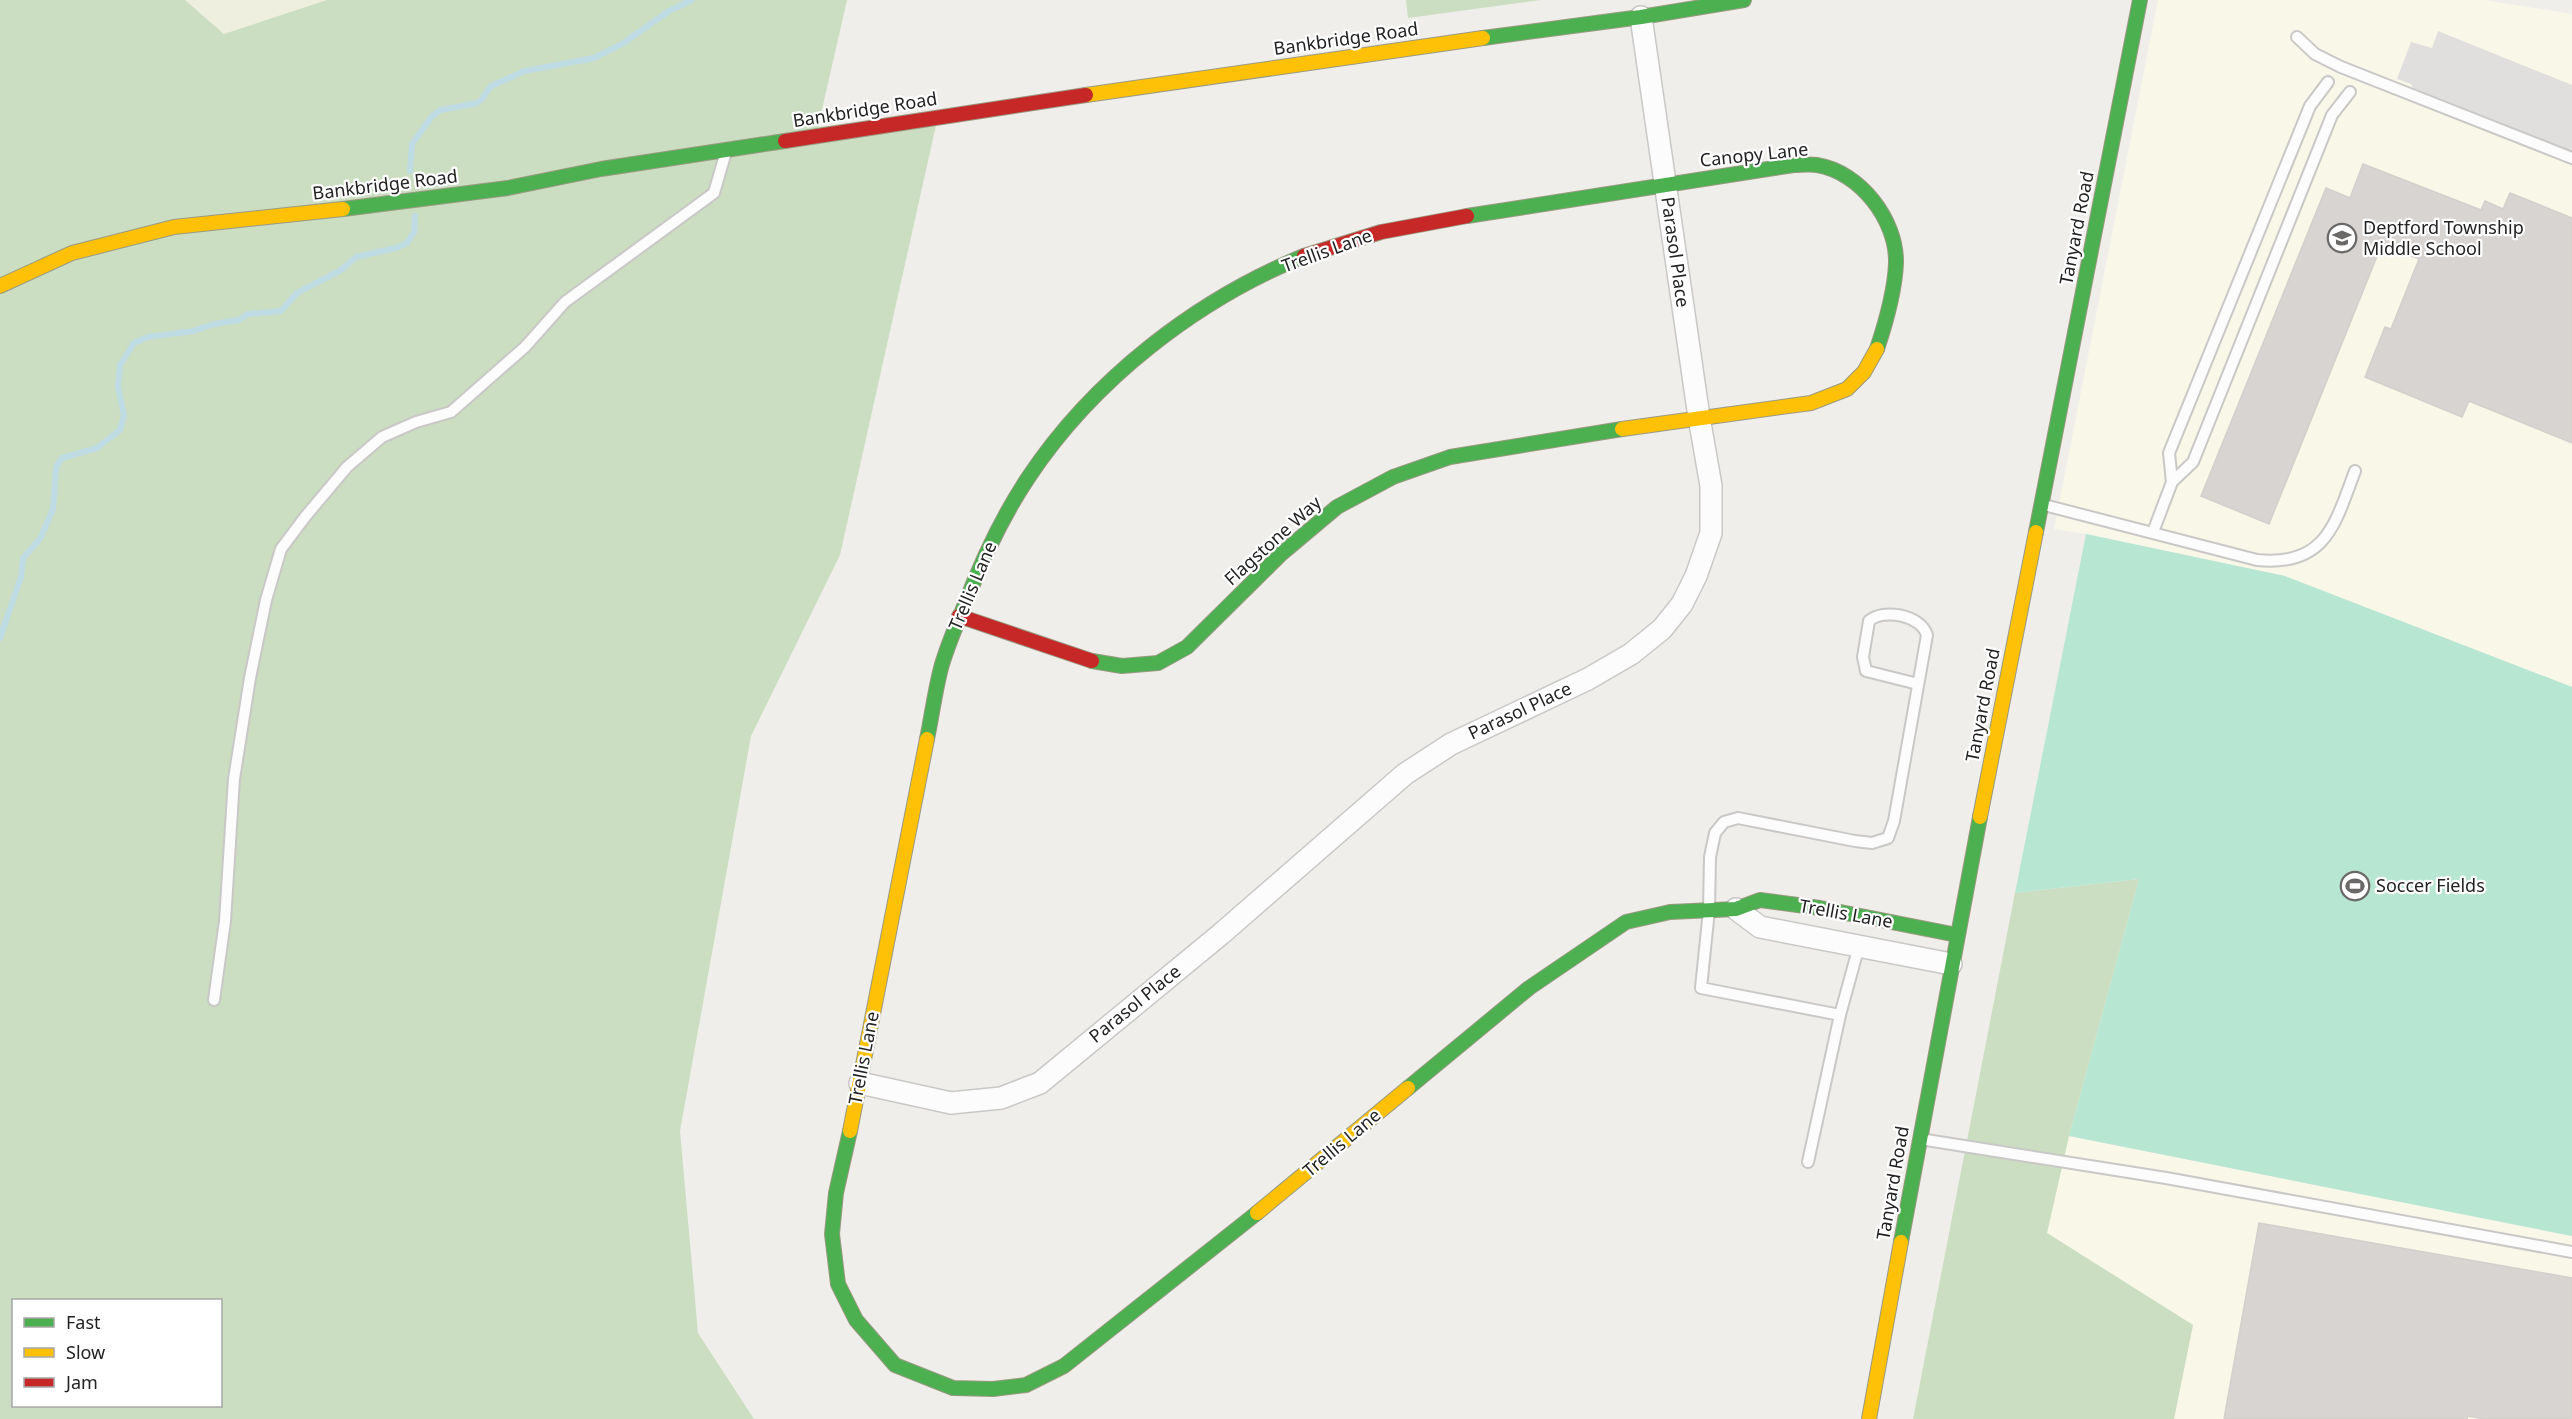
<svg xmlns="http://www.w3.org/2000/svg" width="2572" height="1419" viewBox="0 0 2572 1419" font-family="'Noto Sans',sans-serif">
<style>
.education{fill:#f8f7e8}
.farmland{fill:#efefdf}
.forest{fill:#cbdec1;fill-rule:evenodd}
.pitch{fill:#b7e6d2}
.parking{fill:#e0dfde}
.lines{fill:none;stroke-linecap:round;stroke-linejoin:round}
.stream{stroke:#bfdbe3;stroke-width:6}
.building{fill:#d7d4d2;stroke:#d3d0cc;stroke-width:1.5}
.lane-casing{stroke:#c9c8c7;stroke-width:14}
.street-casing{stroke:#c9c8c7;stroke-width:24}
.fast-casing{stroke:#999a82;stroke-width:16}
.slow-casing{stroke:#999a82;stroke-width:16}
.jam-casing{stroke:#999a82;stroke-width:16}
.lane{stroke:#fdfcfc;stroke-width:10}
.street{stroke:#fdfcfc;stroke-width:21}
.fast{stroke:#4caf50;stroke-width:14}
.slow{stroke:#ffc107;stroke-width:14}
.jam{stroke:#c62828;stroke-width:14}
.labels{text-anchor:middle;stroke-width:4.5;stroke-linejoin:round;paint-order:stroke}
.street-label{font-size:18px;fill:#222;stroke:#fff}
.poi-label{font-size:18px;fill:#222;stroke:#fff;text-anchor:start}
</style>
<rect width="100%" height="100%" fill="#f0eeeb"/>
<!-- education -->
<g class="education">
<path d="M2158,0h327l87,14v673l-287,-111 -199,-42 -32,-5z"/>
<path d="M2069,1136l503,100v183h-398l19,-94 -146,-92z"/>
</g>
<!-- farmland -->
<path class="farmland" d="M185,0h142l-103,34z"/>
<!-- forest -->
<g class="forest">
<path d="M0,0h185l39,34 103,-34h520l-29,127 121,-15 -99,443 -89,181 -71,395 18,202 56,86h-754zM14,1300h206v106h-206z"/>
<path d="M1406,0h135l-133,18z"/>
<path d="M2139,879l-70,257 -22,97 146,92 -19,94h-261l102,-526z"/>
</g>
<!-- pitch -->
<path class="pitch" d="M2086,534l199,42 287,111v549l-503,-100 70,-257 -124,14z"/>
<!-- parking -->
<path class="parking" d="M2438,31l134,54v76l-162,-65 3,-8 -2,-4 -14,-5 14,-37 21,6z"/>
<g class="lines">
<!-- stream -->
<g class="stream">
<path d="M410,171l2,-27 20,-28 9,-6 36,-7 5,-4 9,-13 34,-15 69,-13 28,-14 47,-33 23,-11"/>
<path d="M0,638l21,-61 2,-19 17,-19 13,-30 3,-42 6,-9 35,-10 23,-18 4,-15 -6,-28 2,-22 14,-22 14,-6 45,-6 21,-7 25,-4 9,-6 33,-3 16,-18 44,-23 15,-13 40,-9 11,-5 7,-11 1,-16"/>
</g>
</g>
<!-- building -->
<g class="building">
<path d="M2363,164l118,46 4,-9 18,8 7,-16 62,25v225l-103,-42 -7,16 -97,-40 20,-50 6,2 28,-70 -37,-15 -113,280 -68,-28 125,-308 24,10z"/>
<path d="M2259,1223l313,55v141h-87l-17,-3 -1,3h-243z"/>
</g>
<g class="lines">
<!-- lane casing -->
<g class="lane-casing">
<g id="lane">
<path d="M2297,37l18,17 26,13 231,91"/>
<path d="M2172,482l-3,-29 141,-347 18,-24"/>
<path d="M2044,505l213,55c69,7 78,-36 98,-89"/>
<path d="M2153,532l19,-50 21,-20 139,-347 18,-23"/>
<path d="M214,1000l11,-79 9,-142 16,-101 16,-78 15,-51 24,-32 42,-50 35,-30 34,-15 35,-10 74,-65 40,-45 149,-109 11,-38"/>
<path d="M1840,1015l19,-69"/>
<path d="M1920,1139l246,39 406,74"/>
<path d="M1808,1162l32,-147 -139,-27 8,-78 1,-53 5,-24 9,-11 14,-4 117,23 17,2 16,-5 6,-17 33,-186c-6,-20 -44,-27 -58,-14l-6,36 3,14 52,13"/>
</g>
</g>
<!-- street casing -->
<g class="street-casing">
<g id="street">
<path d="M1736,909l24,18 191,37"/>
<path d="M860,1083l91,20 50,-5 39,-15 181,-149 184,-160 46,-30 137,-65 43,-25 31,-25 20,-25 14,-28 15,-43v-47l-12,-69 -58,-400"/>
</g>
</g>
<!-- fast casing -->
<g class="fast-casing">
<g id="fast">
<path d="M1483,38l158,-21 103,-17"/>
<path d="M343,209l165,-21 93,-19 184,-28"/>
<path d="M1467,216l327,-51c7,0 16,-1 23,0 43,7 80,55 79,98 -1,28 -10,59 -19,86"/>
<path d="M2036,532l104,-532"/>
<path d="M1092,661l30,5 36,-3 29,-16 94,-93 56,-47 56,-30 57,-20 172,-28"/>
<path d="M927,739c5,-24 8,-48 14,-71 6,-22 16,-44 24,-64 17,-44 37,-87 63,-126 65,-98 168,-178 276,-222"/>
<path d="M1408,1088l121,-100 97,-66 44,-10 66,-3 24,-9 60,8 137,27"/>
<path d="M850,1131l-14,62 -4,41 6,50 18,36 39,45 58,23 40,1 33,-4 38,-19 193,-153"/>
<path d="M1901,1242l79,-425"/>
</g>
</g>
<!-- slow casing -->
<g class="slow-casing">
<g id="slow">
<path d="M1086,95l397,-57"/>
<path d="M0,286l72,-33 102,-26 169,-18"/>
<path d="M1622,429l189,-26 36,-14 17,-17 13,-23"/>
<path d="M1980,817l56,-285"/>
<path d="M850,1131l77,-392"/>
<path d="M1257,1213l151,-125"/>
<path d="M1869,1419l32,-177"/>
</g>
</g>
<!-- jam casing -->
<g class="jam-casing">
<g id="jam">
<path d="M785,141l301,-46"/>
<path d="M1304,256l77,-24 86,-16"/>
<path d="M959,616l133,45"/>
</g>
</g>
<!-- lane -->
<use href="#lane" class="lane"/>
<!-- street -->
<use href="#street" class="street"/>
<!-- fast -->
<use href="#fast" class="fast"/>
<!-- slow -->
<use href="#slow" class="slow"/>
<!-- jam -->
<use href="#jam" class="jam"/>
</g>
<!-- icons -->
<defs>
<g id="school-ring" transform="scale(1.5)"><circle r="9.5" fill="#fff" stroke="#6a6968" stroke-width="1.5"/><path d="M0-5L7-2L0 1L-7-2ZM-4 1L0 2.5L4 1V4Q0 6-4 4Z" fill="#6a6968"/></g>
<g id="stadium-ring" transform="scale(1.5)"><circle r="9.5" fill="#fff" stroke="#6a6968" stroke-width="1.5"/><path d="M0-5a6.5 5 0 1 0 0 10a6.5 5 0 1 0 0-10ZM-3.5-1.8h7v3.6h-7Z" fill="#6a6968"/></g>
</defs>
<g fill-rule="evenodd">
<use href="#school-ring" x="2342" y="238"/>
<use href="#stadium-ring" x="2355" y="886"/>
</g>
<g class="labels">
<!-- street labels -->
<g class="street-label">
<text transform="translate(1346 39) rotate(-8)" y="6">Bankbridge Road</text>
<text transform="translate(865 110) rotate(-9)" y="6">Bankbridge Road</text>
<text transform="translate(1754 155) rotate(-6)" y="6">Canopy Lane</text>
<text transform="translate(385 185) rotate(-7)" y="6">Bankbridge Road</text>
<text transform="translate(2077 228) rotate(-79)" y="6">Tanyard Road</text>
<text transform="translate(1327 251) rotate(-20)" y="6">Trellis Lane</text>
<text transform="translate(1675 252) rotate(82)" y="6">Parasol Place</text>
<text transform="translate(1273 541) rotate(-42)" y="6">Flagstone Way</text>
<text transform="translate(973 586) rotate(-67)" y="6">Trellis Lane</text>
<text transform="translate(1983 705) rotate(-79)" y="6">Tanyard Road</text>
<text transform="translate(1520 711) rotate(-25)" y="6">Parasol Place</text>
<text transform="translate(1846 914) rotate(10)" y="6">Trellis Lane</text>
<text transform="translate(1135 1004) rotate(-39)" y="6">Parasol Place</text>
<text transform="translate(864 1058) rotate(-79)" y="6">Trellis Lane</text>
<text transform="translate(1342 1143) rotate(-40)" y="6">Trellis Lane</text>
<text transform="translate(1893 1183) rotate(-80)" y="6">Tanyard Road</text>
</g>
<!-- poi labels -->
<g class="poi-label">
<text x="2363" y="234">Deptford Township<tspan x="2363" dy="21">Middle School</tspan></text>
<text x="2376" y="892">Soccer Fields</text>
</g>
</g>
<!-- legend -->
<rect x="12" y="1299" width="210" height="108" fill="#ffffff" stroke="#a7a7a7" stroke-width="1.5"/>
<rect x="24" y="1318" width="30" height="9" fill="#4caf50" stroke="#a7a7a7" stroke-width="1.5"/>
<text x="66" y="1329" font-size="18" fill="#222222">Fast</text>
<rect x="24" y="1348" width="30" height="9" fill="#ffc107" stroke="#a7a7a7" stroke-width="1.5"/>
<text x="66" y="1359" font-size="18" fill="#222222">Slow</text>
<rect x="24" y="1378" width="30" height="9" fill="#c62828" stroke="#a7a7a7" stroke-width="1.5"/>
<text x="66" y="1389" font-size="18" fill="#222222">Jam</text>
</svg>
